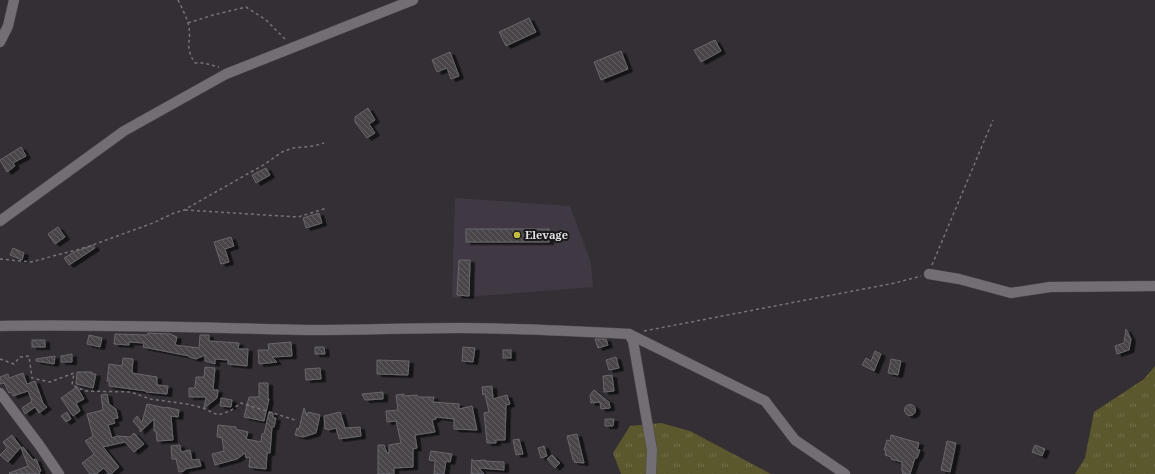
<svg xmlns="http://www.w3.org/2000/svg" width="1155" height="474" viewBox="0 0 1155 474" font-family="'Noto Serif',serif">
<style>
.built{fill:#403943}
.grass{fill:url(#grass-tufts)}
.building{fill:url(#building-back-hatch);stroke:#6a666c;filter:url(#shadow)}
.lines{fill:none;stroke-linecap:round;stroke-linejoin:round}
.minor-casing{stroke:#4f4b50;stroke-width:11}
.tertiary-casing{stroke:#4f4b50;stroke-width:11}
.path{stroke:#777379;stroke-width:1.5;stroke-dasharray:3 3;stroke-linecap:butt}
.minor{stroke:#726e74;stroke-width:10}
.tertiary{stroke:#726e74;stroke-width:10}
.poi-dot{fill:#c4bc3d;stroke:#1a181a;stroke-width:1.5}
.labels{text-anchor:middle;stroke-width:4;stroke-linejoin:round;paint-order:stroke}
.poi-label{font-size:11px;font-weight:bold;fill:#e3e0e4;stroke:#1a181a;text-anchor:start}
</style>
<defs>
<pattern id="grass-tufts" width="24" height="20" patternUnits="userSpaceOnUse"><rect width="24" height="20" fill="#5b582d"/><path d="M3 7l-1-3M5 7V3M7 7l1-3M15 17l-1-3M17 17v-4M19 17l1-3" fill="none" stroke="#72704b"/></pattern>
<pattern id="building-back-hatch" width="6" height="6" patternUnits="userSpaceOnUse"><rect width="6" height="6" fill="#48454a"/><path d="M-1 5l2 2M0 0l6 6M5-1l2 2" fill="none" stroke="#626064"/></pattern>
<filter id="shadow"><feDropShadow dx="4.5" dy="2.5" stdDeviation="0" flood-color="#0009"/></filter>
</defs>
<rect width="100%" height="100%" fill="#332f35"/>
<!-- built -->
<path class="built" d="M455,198l115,8 21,57 2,24 -141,11z"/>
<!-- grass -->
<g class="grass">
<path d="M1155,366v108h-80l10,-16 9,-46 50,-33z"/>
<path d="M661,423l29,8 81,43h-150l-8,-21 17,-27z"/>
</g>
<!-- building -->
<g class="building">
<path d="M529,18l7,14 -30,14 -7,-14z"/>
<path d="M715,40l6,11 -20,11 -7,-12z"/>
<path d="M621,51l7,18 -27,11 -7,-18z"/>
<path d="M450,52l9,24 -8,3 -4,-11 -10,4 -5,-12z"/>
<path d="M368,108l7,12 -6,4 6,9 -8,5 -12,-16v-5z"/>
<path d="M21,147l5,9 -13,7 2,3 -8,6 -7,-12z"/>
<path d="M266,168l4,7 -14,8 -4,-8z"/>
<path d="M319,213l3,10 -16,5 -3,-10z"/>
<path d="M58,227l7,10 -10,7 -7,-10z"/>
<rect x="466" y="229" width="83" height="13"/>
<path d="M231,237l3,9 -9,3 4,13 -8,2 -7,-22z"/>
<path d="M93,245l2,3 -26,17 -5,-7 10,-6z"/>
<path d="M13,248l11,5 -2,7 -12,-5z"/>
<path d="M459,260h11l-1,36 -12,-1z"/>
<path d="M1126,329l5,10 -2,11 -12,4 -2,-8 9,-3z"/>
<path d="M148,333l22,1 7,3 -2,8 24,3 1,-13h9v6l30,2 -1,6h10l-1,17 -19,-2v-4l-13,-1v5l-10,-3v-6l-9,4 -7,-2v-1l-46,-9 1,-4 -15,-1v3l-15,-1 1,-10 32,1z"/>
<path d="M89,335l13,3 -2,9 -13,-3z"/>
<path d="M595,339h11l2,6 -10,3z"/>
<rect x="32" y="340" width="13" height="7"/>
<path d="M291,342l1,14 -20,1 5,5 -18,2 -1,-14h11l-1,-6z"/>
<path d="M315,347h9l1,7h-10z"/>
<path d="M463,347l12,1 -2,14 -11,-1z"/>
<rect x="503" y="350" width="8" height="8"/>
<path d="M875,351l6,3 -7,17 -12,-6 4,-7 5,3z"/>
<path d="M72,354v8h-11v-6z"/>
<path d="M55,356l-1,8 -18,-3v-2z"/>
<path d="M616,357l3,11 -10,2 -3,-10z"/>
<path d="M123,358l10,1 -1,14 25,4v8l11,1 -1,8 -21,-2v-1l-37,-5v-5h-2l2,-17 13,2z"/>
<path d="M891,359l10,2 -3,14 -10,-2z"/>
<path d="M377,360l32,1 -1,14 -31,-1z"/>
<path d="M205,367l10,1 -2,22h5l-1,8 -13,10 2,-11h-17v-9h6l1,-11h8z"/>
<path d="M320,368l1,11 -15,1 -1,-11z"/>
<path d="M77,372h15v2h4l-3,14 -17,-4z"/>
<path d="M23,373l4,11 8,-3 8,22 4,4 -8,6 -4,-6 -10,7 -3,-6 10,-7 -4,-10 -15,5 -2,-4 -2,1 -5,-10 -4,1v-7l8,-3 1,4z"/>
<path d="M612,375l2,16 -10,1 -1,-16z"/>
<path d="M259,383h9v15l1,1 -5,22 -20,-4 5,-20h10z"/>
<path d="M492,386l1,13 14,-4 3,9 -4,1 -1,35h-9v3h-9l-3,-30 5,-1 -4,-18 -2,1 -1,-8z"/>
<path d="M77,387l7,12 -8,4 4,8 -7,5 -12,-18z"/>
<path d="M594,390l15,12 1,6 -9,1 -1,-7 -9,1 -1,-8z"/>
<path d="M383,392v7l-18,1 -3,-6z"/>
<path d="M107,394l2,10 7,5 2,9 -5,1 2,4 -7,2 4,13 5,-2 13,1 4,-4 10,11 -10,8 -9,-10 -22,5 16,20 -8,7h-2l-5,-6 -8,6h-6l-8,-11 12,-9 -9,-13 8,-5 -6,-22 16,-4 -2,-15z"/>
<path d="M404,394v2l13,-1 1,2h16l-1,5 26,2v5l13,-3 5,24 -23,-1v-10l-18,-2v2l-4,1 3,12 -20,3 2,13 -4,1v18l-19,1v6h-16v-29h6l3,8h2v-8l12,-2 -5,-22 -9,1 -1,-11 12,-1 -2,-15z"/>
<path d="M221,398l11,2 -1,7 -11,-1z"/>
<path d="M147,404l19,4v-1l13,3 -1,7 -7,-1 2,24 -16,1 -1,-10h-2v-12l-14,13v-3l-7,-8 4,-5 5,6z"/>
<circle cx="910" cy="410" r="5.5"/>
<path d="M304,408l3,8 1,-4 12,3 -4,18 -13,4 -8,-2 2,-7 2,1z"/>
<path d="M67,412l4,7 -5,3 -5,-6z"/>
<path d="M269,412l4,1v5h3l-2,9h-2l-2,26h-3l-1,16 -17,-2 1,-10 -4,1 -1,-5 -8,6 -22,6 -3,-11 12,-3 -2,-13 -5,-1 1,-12 18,2v2l12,3 -2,7 15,3 1,-8h2z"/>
<path d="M340,412l5,16 15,-1 1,9 -22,3 -3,-11 -8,2 -1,-1h-2l-1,-13z"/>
<path d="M605,419h9l-1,7h-8z"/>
<path d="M577,434l7,29 -10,-1 1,-2h-2l-6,-24z"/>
<path d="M12,435l9,12 -13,15 -8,-7 7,-7 -4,-6z"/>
<path d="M891,435l28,8 -2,7h3l-3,8h-2l-5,16h-7l-1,-3v-9l-11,-3v-2l-6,-2 1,-4 -2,-1 3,-10 3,1z"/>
<path d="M519,439l4,15 -7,1 -3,-15z"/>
<path d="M947,441l9,2 -6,29 -9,-2z"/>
<path d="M180,445l1,7 9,-2 2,10 7,-1 2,7 -16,3 -1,2 -5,1 -3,-13h-4l-1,-13z"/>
<path d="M1035,445l10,4 -3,7 -10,-4z"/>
<path d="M544,446l3,10 -6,2 -3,-10z"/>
<path d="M23,447l10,13 3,-1 5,12 -2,1 1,2h-30l-1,-1 19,-7 -7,-18z"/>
<path d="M431,451l21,3 -2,8 -4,-1 -2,13h-10l1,-13 -6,-1z"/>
<path d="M552,455l8,8 -5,5 -8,-9z"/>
<path d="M472,459l1,2 12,-1v1l19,1v8l-25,-2 5,6h-13z"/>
</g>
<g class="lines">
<!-- minor casing -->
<g class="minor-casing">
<g id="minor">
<path d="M0,42l8,-16 6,-26"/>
<path d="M0,221l124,-90 102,-57 187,-74"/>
<path d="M929,274l30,5 52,14 39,-6 105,-1"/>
<path d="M629,334l136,67 30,39 50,34"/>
<path d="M629,334l4,7 19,109 -1,24"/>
<path d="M0,393l40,53 19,28"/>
</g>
</g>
<!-- tertiary casing -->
<g class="tertiary-casing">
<path id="tertiary" d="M0,326c104,-2 208,2 313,4 48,0 97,-2 145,-2 57,0 114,3 171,6"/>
</g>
<!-- path -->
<g class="path">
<path d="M178,0c4,8 8,16 10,23 5,18 -5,22 7,40 9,-1 15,2 24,4"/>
<path d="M188,23l25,-8 33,-8 20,13 20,20"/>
<path d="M185,210l113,7 29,-9"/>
<path d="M0,259l31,3 56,-15 66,-24 21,-10 10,-3 81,-46 17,-12 11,-4 21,-2 10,-3"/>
<path d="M932,265l61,-145"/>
<path d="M644,331l251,-48 26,-7"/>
<path d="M0,359l14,5 6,-7 9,-1 3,22 18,4 24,-9 -2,12 13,6 46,1 19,7 37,5 16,4 15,7 12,-4 11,-8 54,17"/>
</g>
<!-- minor -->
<use href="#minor" class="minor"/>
<!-- tertiary -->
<use href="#tertiary" class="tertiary"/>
</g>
<!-- markers -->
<circle class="poi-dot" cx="517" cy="235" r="4"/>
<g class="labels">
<!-- poi labels -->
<g class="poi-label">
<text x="525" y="239">Elevage</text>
</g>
</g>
</svg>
